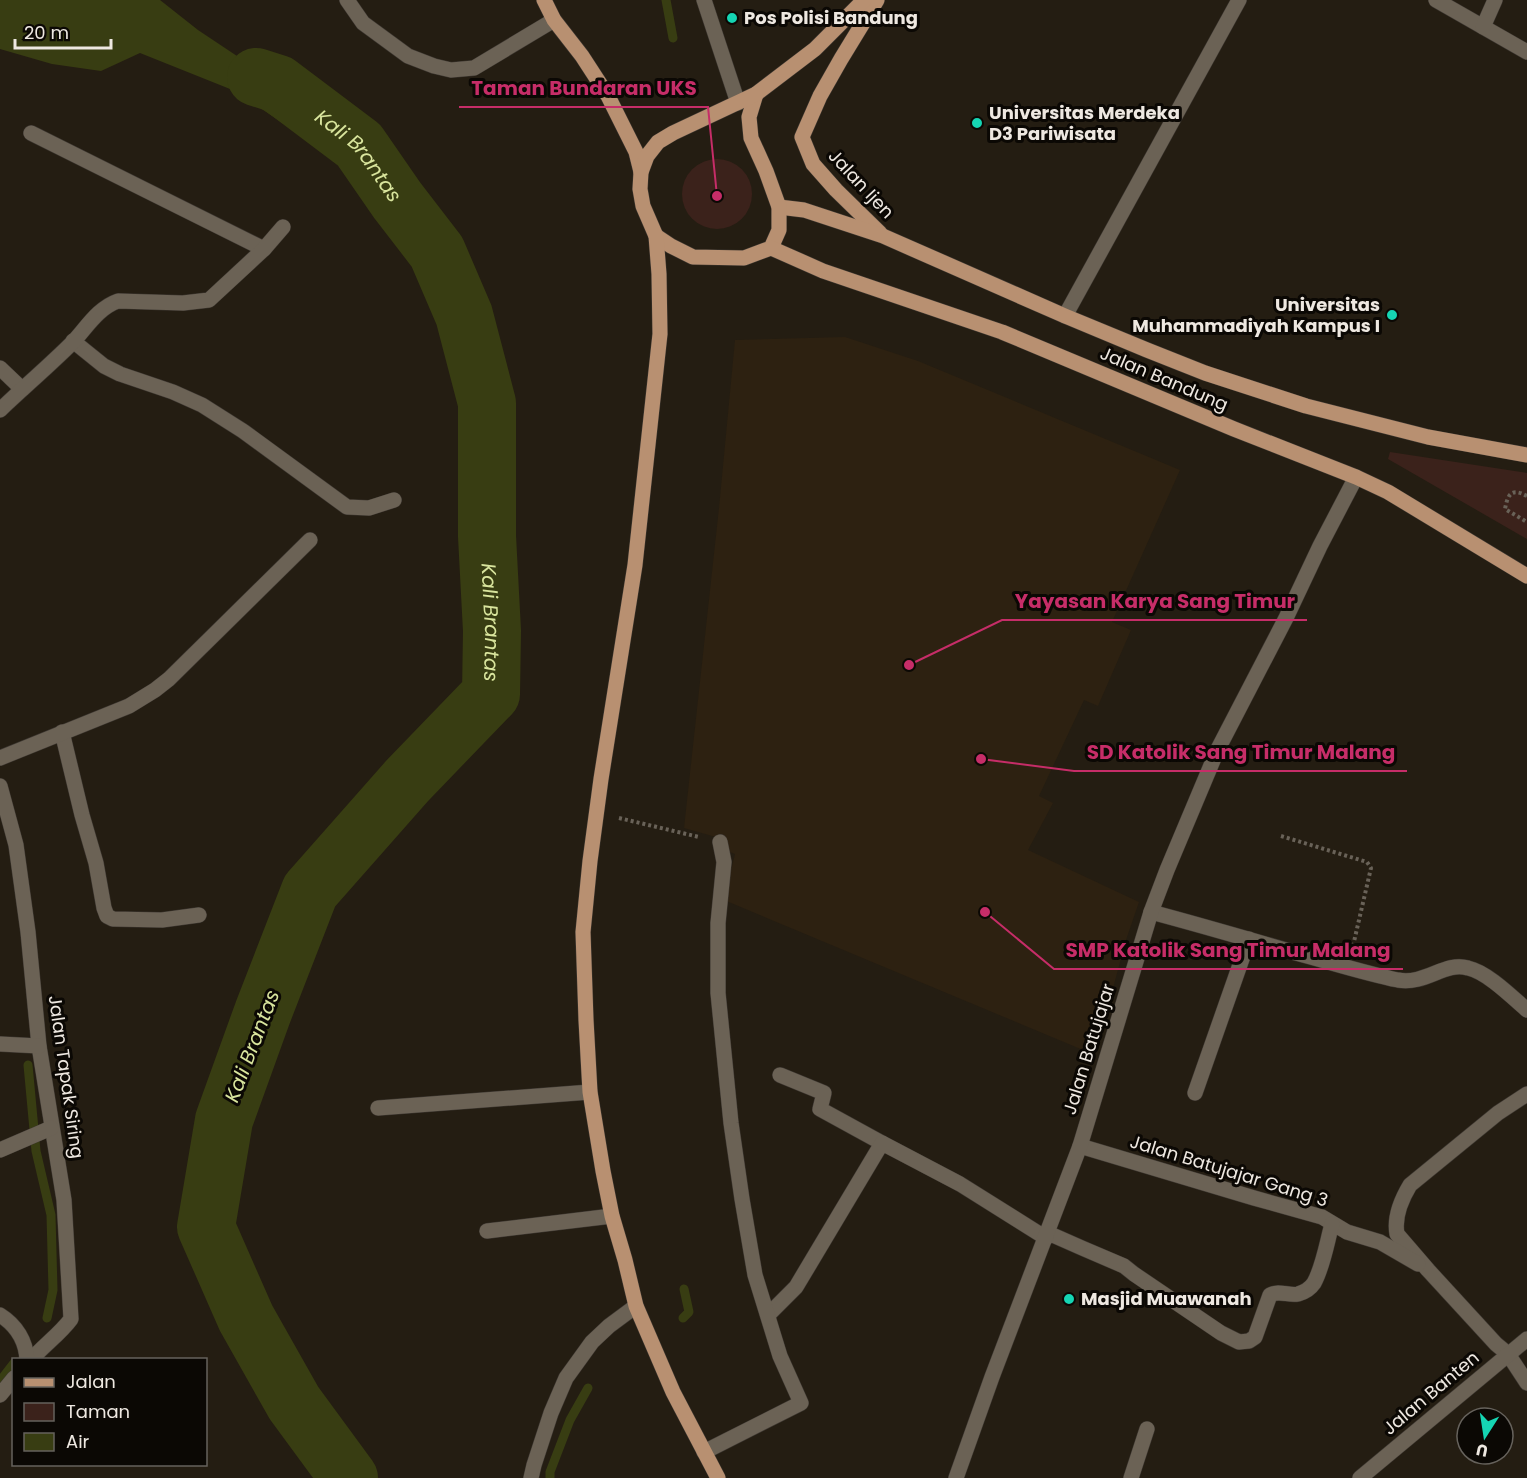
<svg xmlns="http://www.w3.org/2000/svg" width="1527" height="1478" viewBox="0 0 1527 1478" font-family="Poppins,sans-serif">
<style>
.built{fill:#2d2111}
.green{fill:#3b221b}
.water{fill:#383d12}
.lines{fill:none;stroke-linecap:round;stroke-linejoin:round}
.stream{stroke:#383d12;stroke-width:9}
.river{stroke:#383d12;stroke-width:58}
.lane-casing{stroke:#3e3832;stroke-width:16}
.street-casing{stroke:#3e3832;stroke-width:16}
.primary-casing{stroke:#3e3832;stroke-width:16}
.path{stroke:#696258;stroke-width:4;stroke-dasharray:3 3;stroke-linecap:butt}
.lane{stroke:#6b6255;stroke-width:15}
.street{stroke:#6b6255;stroke-width:15}
.primary{stroke:#b89071;stroke-width:15}
.poi-dot{fill:#15d5b3;stroke:#0b0804;stroke-width:2}
.labels{text-anchor:middle;stroke-width:6;stroke-linejoin:round;paint-order:stroke}
.poi-label{font-size:18px;font-weight:bold;fill:#eee8e1;stroke:#0b0804;text-anchor:start}
.street-label{font-size:18px;fill:#eee8e1;stroke:#0b0804}
.water-label{font-size:20px;font-style:italic;fill:#d9e59d;stroke:#0b0804}
.leader{fill:none;stroke:#c62d68;stroke-width:2}
.callout-dot{fill:#c62d68;stroke:#0b0804;stroke-width:2}
.callout-label{font-size:20px;text-anchor:middle;font-weight:bold;fill:#c62d68;stroke:#0b0804;stroke-width:6;stroke-linejoin:round;paint-order:stroke}
</style>
<rect width="100%" height="100%" fill="#241d12"/>
<!-- built -->
<path class="built" d="M845,337l73,24 262,109 -68,152 19,8 -33,76 -14,-6 -45,96 14,7 -25,47 111,52 -13,38 -31,115 -371,-155 11,-46 -10,-4 -2,-11 -39,-11 35,-320 16,-168z"/>
<!-- green -->
<g class="green">
<circle cx="717" cy="194" r="35"/>
<path d="M1390,452l137,21v66l-139,-80z"/>
</g>
<!-- water -->
<path class="water" d="M0,0h160l38,30 42,28 54,19 38,32 -22,24 -7,4 -68,-46 -95,-38 -39,18 -49,-7 -52,-15z"/>
<g class="lines">
<!-- stream -->
<g class="stream">
<path d="M666,0l7,38"/>
<path d="M28,1065l8,86 15,64 2,75 -6,28"/>
<path d="M683,1318l6,-6 -5,-23"/>
<path d="M0,1381l14,-18"/>
<path d="M550,1478v-6l20,-52 18,-32"/>
</g>
<!-- river -->
<path class="river" id="s1" d="M256,77l22,7 81,61 38,55 40,52 27,63 23,88v133l5,95 -1,63 -84,87 -97,110 -47,121 -39,108 -18,107 40,91 48,85 55,75"/>
<!-- lane casing -->
<g class="lane-casing">
<g id="lane">
<path d="M1436,0l91,52"/>
<path d="M1483,27l12,-27"/>
<path d="M1065,316l174,-316"/>
</g>
</g>
<!-- street casing -->
<g class="street-casing">
<g id="street">
<path d="M347,0l16,23 45,33 26,10 17,4 23,-2 80,-48"/>
<path d="M704,0l34,103"/>
<path d="M31,133l233,116"/>
<path d="M73,341l31,25 16,8 53,18 29,13 41,26 104,76 22,1 25,-8"/>
<path d="M0,368l22,21"/>
<path d="M0,410c24,-23 49,-44 73,-68 14,-15 25,-34 45,-41l65,2 26,-3 55,-51 19,-22"/>
<path d="M62,732l20,83 14,48 8,45 3,8 6,3 49,1 37,-5"/>
<path d="M0,758l129,-52 26,-16 14,-11 141,-139"/>
<path d="M0,786l16,59 12,87 11,114 25,154 7,119c-11,15 -27,26 -40,41"/>
<path d="M1151,912c49,13 97,27 145,41 34,9 68,20 102,27 28,5 47,-19 70,-12 19,4 44,29 59,42"/>
<path d="M0,1044l39,2"/>
<path d="M780,1075l44,18 -4,16 62,34"/>
<path d="M1195,1093l54,-154"/>
<path d="M1527,1094l-29,19 -88,72c-9,15 -16,33 -13,49l31,36 68,74 12,10 19,29"/>
<path d="M378,1108l212,-16"/>
<path d="M1080,1146l174,52 68,19 25,15 33,10 38,22"/>
<path d="M0,1150l51,-22"/>
<path d="M487,1231l125,-15"/>
<path d="M1048,1233l34,15 42,18 10,8 87,59 18,9 10,-1 6,-4 15,-42c9,-5 19,1 28,-1 7,-2 12,-5 16,-11 9,-16 13,-41 18,-59"/>
<path d="M0,1315c16,10 26,26 27,45"/>
<path d="M768,1315l28,-28 86,-144 78,41 86,54"/>
<path d="M0,1395l14,-17"/>
<path d="M704,1452l97,-49 -21,-47 -25,-81 -13,-76 -11,-76 -13,-130v-70l6,-61 -4,-20"/>
<path d="M531,1478l3,-13 17,-52 15,-35 26,-36 17,-16 27,-20"/>
<path d="M956,1478l36,-101 88,-231 71,-234 16,-42 50,-119 69,-133 34,-72 36,-69"/>
<path d="M1131,1478l16,-49"/>
<path d="M1360,1478l167,-139"/>
</g>
</g>
<!-- primary casing -->
<g class="primary-casing">
<g id="primary">
<path d="M544,0l10,20 28,36 26,40 28,56 5,20"/>
<path d="M877,0l-36,59 -21,37 -18,41 11,27 23,26 44,43"/>
<path d="M779,207l25,3 79,26 182,80 82,34 58,23 101,33 122,31 99,18"/>
<path d="M656,236l15,10 22,11 51,1 27,-10 8,-18v-23l-13,-36 -15,-33 -2,-21 7,-23"/>
<path d="M771,248l52,23 179,61 232,97 122,48 32,15 139,84"/>
<path d="M718,1478l-45,-86 -37,-86 -11,-46 -13,-44 -9,-45 -13,-79 -4,-72 -3,-88 7,-71 11,-82 34,-214 25,-231 -1,-60 -3,-38 -13,-30 -3,-17 1,-17 6,-16 11,-14 15,-9 83,-39 59,-45 49,-49"/>
</g>
</g>
<!-- path -->
<g class="path">
<path d="M1527,496c-15,-8 -19,-3 -22,13l22,13"/>
<path d="M619,818l80,19"/>
<path d="M1281,836l86,26 4,6 -18,78"/>
</g>
<!-- lane -->
<use href="#lane" class="lane"/>
<!-- street -->
<use href="#street" class="street"/>
<!-- primary -->
<use href="#primary" class="primary"/>
</g>
<!-- markers -->
<g class="poi-dot">
<circle cx="732" cy="18" r="6"/>
<circle cx="977" cy="123" r="6"/>
<circle cx="1392" cy="315" r="6"/>
<circle cx="1069" cy="1299" r="6"/>
</g>
<g class="labels">
<!-- poi labels -->
<g class="poi-label">
<text x="744" y="24">Pos Polisi Bandung</text>
<text x="989" y="119">Universitas Merdeka<tspan x="989" dy="21">D3 Pariwisata</tspan></text>
<text x="1380" y="311" text-anchor="end">Universitas<tspan x="1380" dy="21">Muhammadiyah Kampus I</tspan></text>
<text x="1081" y="1305">Masjid Muawanah</text>
</g>
<!-- street labels -->
<g class="street-label">
<text transform="translate(861 184) rotate(47)" y="6">Jalan Ijen</text>
<text transform="translate(1164 379) rotate(23)" y="6">Jalan Bandung</text>
<text transform="translate(1089 1049) rotate(-73)" y="6">Jalan Batujajar</text>
<text transform="translate(66 1077) rotate(82)" y="6">Jalan Tapak Siring</text>
<text transform="translate(1229 1171) rotate(17)" y="6">Jalan Batujajar Gang 3</text>
<text transform="translate(1431 1393) rotate(-40)" y="6">Jalan Banten</text>
</g>
<!-- water labels -->
<g class="water-label">
<text dy="7" stroke="none"><textPath href="#s1" startOffset="132">Kali Brantas</textPath></text>
<text dy="7" stroke="none"><textPath href="#s1" startOffset="636">Kali Brantas</textPath></text>
<text transform="translate(252 1046) rotate(-69)" y="7">Kali Brantas</text>
</g>
</g>
<!-- callouts -->
<path class="leader" d="M717 196L708 107H459M909 665L1002 620H1307M981 759L1074 771H1407M985 912L1054 969H1403"/>
<g class="callout-dot">
<circle cx="717" cy="196" r="6"/>
<circle cx="909" cy="665" r="6"/>
<circle cx="981" cy="759" r="6"/>
<circle cx="985" cy="912" r="6"/>
</g>
<g class="callout-label">
<text x="584" y="95">Taman Bundaran UKS</text>
<text x="1155" y="608">Yayasan Karya Sang Timur</text>
<text x="1241" y="759">SD Katolik Sang Timur Malang</text>
<text x="1228" y="957">SMP Katolik Sang Timur Malang</text>
</g>
<!-- legend -->
<rect x="12" y="1358" width="195" height="108" fill="#0b0804" stroke="#66625c" stroke-width="1.5"/>
<rect x="24" y="1378" width="30" height="9" fill="#b89071" stroke="#66625c" stroke-width="1.5"/>
<text x="66" y="1388" font-size="18" fill="#eee8e1">Jalan</text>
<rect x="24" y="1403" width="30" height="18" fill="#3b221b" stroke="#66625c" stroke-width="1.5"/>
<text x="66" y="1418" font-size="18" fill="#eee8e1">Taman</text>
<rect x="24" y="1433" width="30" height="18" fill="#383d12" stroke="#66625c" stroke-width="1.5"/>
<text x="66" y="1448" font-size="18" fill="#eee8e1">Air</text>
<!-- north arrow -->
<g transform="translate(1485 1436) rotate(192)"><circle r="28" fill="#0b0804" stroke="#66625c" stroke-width="1.5"/>
<path d="M0-4.5L10 22L0 15L-10 22Z" fill="#15d5b3"/>
<text y="-9" font-size="16" font-weight="bold" text-anchor="middle" fill="#eee8e1">U</text>
</g>
<!-- scale -->
<path d="M15 39v9h96v-9" fill="none" stroke="#eee8e1" stroke-width="3"/>
<text x="24" y="39" font-size="18" fill="#eee8e1" stroke="#0b0804" stroke-width="4.5" paint-order="stroke">20 m</text>
</svg>
